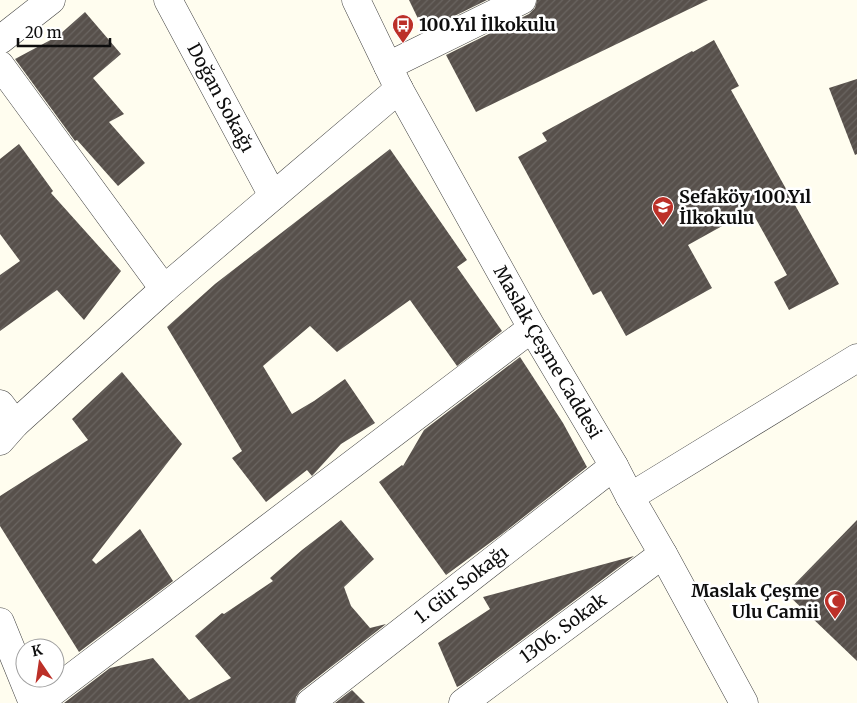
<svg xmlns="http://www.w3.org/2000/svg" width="857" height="703" viewBox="0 0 857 703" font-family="Merriweather,serif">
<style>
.building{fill:url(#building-hatch)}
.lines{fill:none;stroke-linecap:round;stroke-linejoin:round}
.minor-casing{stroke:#414141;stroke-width:29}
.minor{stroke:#fff;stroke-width:28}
.labels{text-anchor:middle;stroke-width:5;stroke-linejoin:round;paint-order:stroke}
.poi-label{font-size:18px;font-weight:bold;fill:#0e0e0e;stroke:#fff;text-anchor:start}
.street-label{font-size:18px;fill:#0e0e0e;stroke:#fff}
</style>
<defs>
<pattern id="building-hatch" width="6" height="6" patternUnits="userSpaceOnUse" patternTransform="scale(1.25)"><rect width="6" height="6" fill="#57504b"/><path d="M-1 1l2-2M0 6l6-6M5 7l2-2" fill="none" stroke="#6a6561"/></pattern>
</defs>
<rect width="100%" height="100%" fill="#fffdef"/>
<!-- building -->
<g class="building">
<path d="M409,0h78l-63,31z"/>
<path d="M537,0h171l-232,112 -30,-57 83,-41 6,-6z"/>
<path d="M85,12l36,42 -28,24 31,36 -15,8 36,41 -27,23 -41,-46 -2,1 -60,-82 43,-23z"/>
<path d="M714,40l25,46 -8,4 108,194 -50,26 -15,-28 13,-7 -36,-65 -63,35 24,43 -86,48 -25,-45 -8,4 -75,-138 29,-16 -5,-8 150,-82 1,1z"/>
<path d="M857,79v75l-2,1 -26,-67z"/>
<path d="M19,144l34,47 -2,2 70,78 -37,49 -27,-30 -57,41v-56l20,-14 -20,-27v-75z"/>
<path d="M390,149l77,111 -10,7 45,64 -45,35 -47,-66 -73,52 -27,-26 -47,40 29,48 22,-13 31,-22 30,44 -34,21 -29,32 -5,-6 -41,32 -34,-44 10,-7 -75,-124 48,-43z"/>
<path d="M520,357l43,66 24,44 -85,67 -56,41 -67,-93 23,-17 1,1 21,-36z"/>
<path d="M122,372l60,72 -90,116 4,4 44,-35 33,52 -94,71 -79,-126v-30l88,-56 -16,-21z"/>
<path d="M341,520l33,39 -30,28 7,19 19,22 16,-4 -86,67 -4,6 -1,6h-231l46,-35 43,-10 36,42 42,-22 -36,-42 27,-23 2,1 49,-33 -3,-3 32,-28z"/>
<path d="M857,520v141l-71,-68z"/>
<path d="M634,556l-173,129 -4,2 -19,-44 52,-34 -7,-12z"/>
<path d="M352,690l13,13h-30z"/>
</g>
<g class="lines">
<!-- minor casing -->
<g class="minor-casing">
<g id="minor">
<path id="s1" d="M168,0l105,196"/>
<path id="s2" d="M356,0l43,89 133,239 82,138 16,31 33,57 81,149"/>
<path d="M0,40l51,-40"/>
<path d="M0,65l164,224"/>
<path d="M388,66l134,-66"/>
<path d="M0,404l15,20"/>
<path d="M0,441l15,-17 149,-135 235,-200"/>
<path d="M630,497l227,-139"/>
<path d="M0,622l33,81"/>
<path d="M38,703l494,-375"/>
<path id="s3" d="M310,703l304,-237"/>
<path id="s4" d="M463,703l200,-149"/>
</g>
</g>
<!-- minor -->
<use href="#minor" class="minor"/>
</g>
<!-- icons -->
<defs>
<g id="bus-pin" transform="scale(1.125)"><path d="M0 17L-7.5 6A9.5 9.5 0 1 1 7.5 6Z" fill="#bc3028" stroke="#fff"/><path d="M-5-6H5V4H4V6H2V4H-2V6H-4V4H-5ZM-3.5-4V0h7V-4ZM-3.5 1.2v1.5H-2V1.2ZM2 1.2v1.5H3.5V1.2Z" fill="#fff"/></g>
<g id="school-pin" transform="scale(1.125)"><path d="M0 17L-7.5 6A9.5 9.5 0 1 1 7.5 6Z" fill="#bc3028" stroke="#fff"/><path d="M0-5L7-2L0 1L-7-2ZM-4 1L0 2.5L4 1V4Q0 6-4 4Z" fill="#fff"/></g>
<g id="mosque-pin" transform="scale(1.125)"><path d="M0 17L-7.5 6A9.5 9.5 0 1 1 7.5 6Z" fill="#bc3028" stroke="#fff"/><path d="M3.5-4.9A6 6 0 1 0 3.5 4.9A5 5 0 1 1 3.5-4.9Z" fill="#fff"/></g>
</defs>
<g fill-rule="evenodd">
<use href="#bus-pin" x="403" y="25"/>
<use href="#school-pin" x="663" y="207"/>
<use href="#mosque-pin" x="835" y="601"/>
</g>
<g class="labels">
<!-- poi labels -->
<g class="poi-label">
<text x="419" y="31">100.Yıl İlkokulu</text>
<text x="679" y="203">Sefaköy 100.Yıl<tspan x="679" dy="21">İlkokulu</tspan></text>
<text x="819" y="597" text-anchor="end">Maslak Çeşme<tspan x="819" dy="21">Ulu Camii</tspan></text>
</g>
<!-- street labels -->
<g class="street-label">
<text dy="6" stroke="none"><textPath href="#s1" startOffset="111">Doğan Sokağı</textPath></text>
<text dy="6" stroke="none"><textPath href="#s2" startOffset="401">Maslak Çeşme Caddesi</textPath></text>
<text dy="6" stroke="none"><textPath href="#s3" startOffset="192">1. Gür Sokağı</textPath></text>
<text dy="6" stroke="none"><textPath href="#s4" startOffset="125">1306. Sokak</textPath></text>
</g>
</g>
<!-- north arrow -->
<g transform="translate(40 663) rotate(347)"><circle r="24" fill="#ffffff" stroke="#9f9f9f"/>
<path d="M0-4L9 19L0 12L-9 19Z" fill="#bc3028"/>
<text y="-8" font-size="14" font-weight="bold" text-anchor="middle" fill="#0e0e0e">K</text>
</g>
<!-- scale -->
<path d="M18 38v8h92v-8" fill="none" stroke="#0e0e0e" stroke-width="2.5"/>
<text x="25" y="38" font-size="15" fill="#0e0e0e" stroke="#ffffff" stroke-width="4" paint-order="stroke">20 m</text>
</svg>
